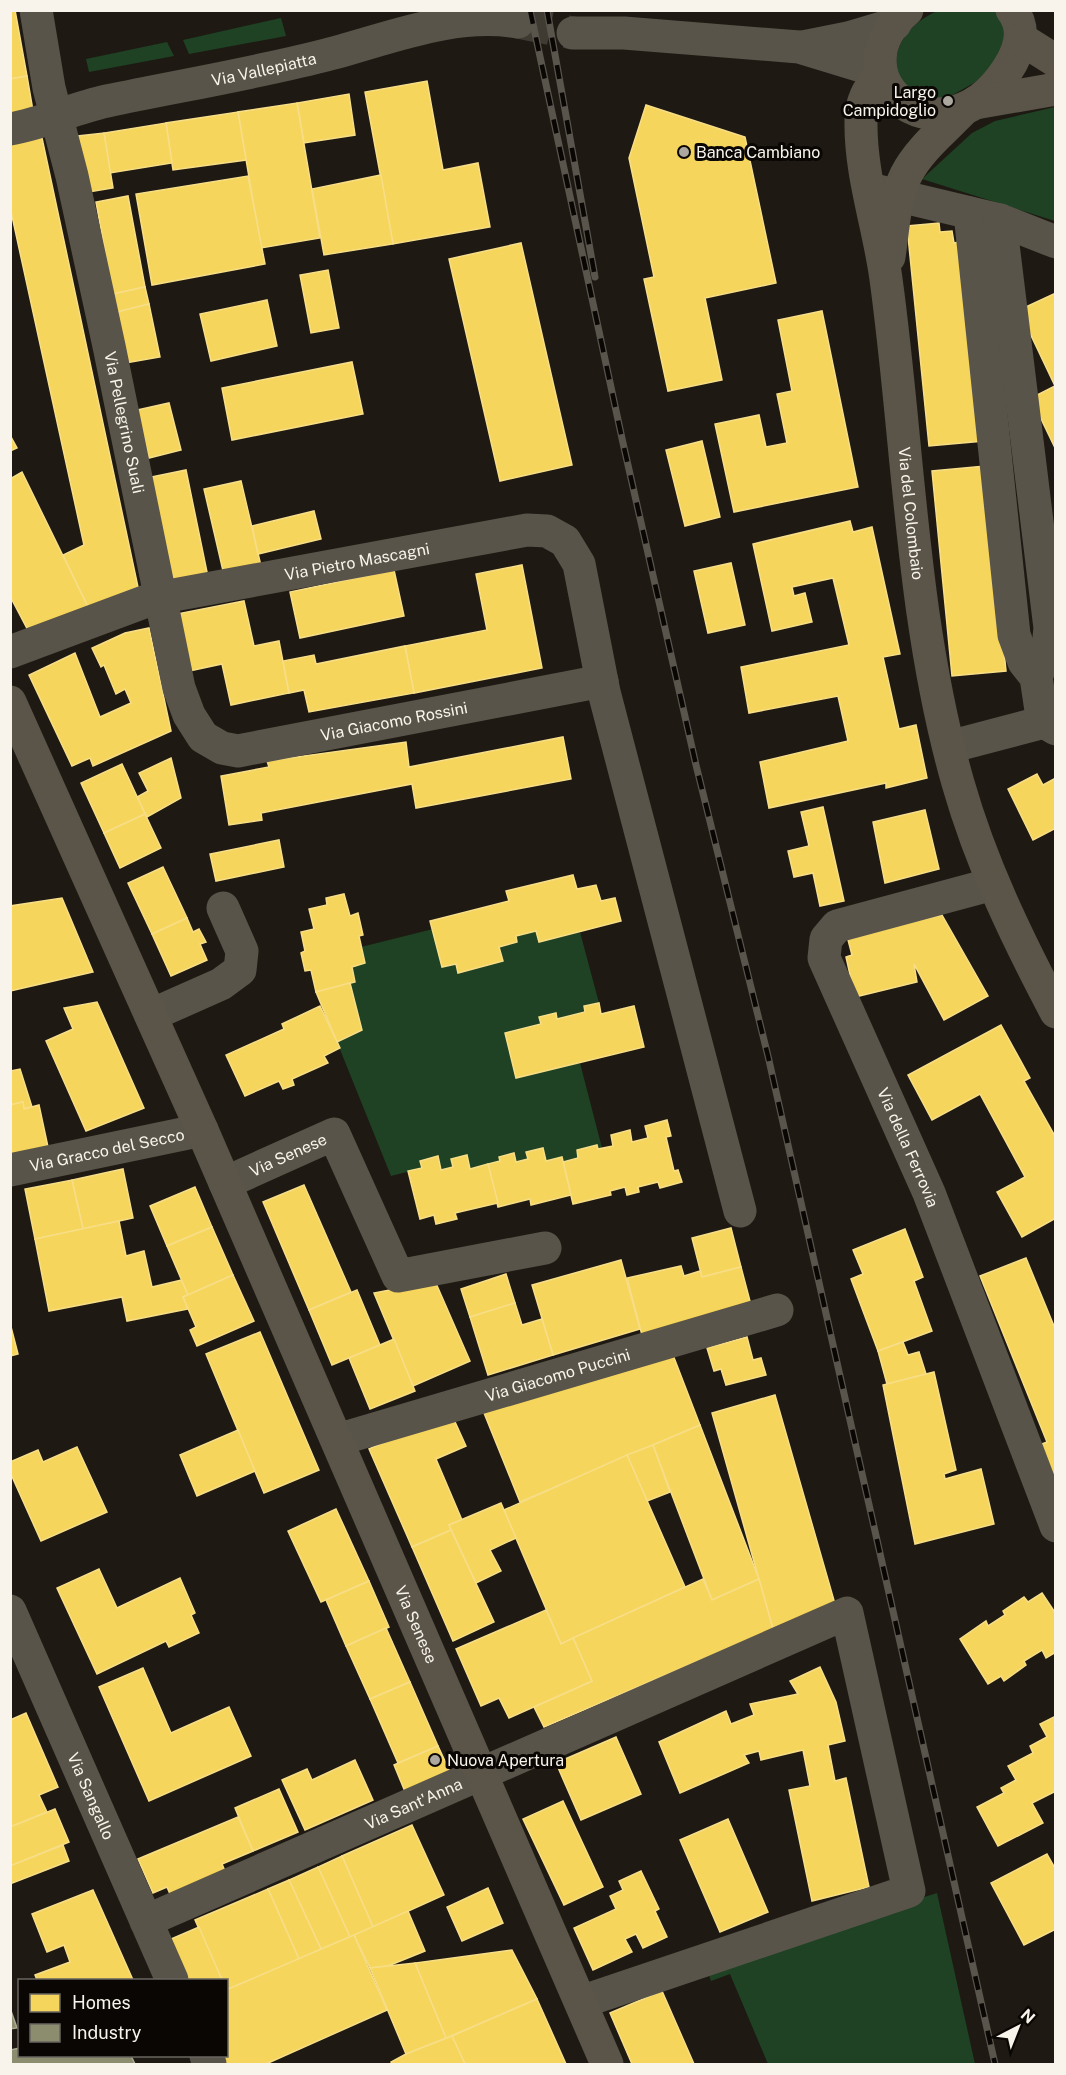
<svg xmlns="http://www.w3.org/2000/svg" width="1066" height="2075" viewBox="0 0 1066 2075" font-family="'Public Sans',sans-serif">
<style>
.green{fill:#1e4223}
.homes{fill:#f6d55c;stroke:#f7de87;stroke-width:1.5}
.industry{fill:#8c8c6e;stroke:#acab94;stroke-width:1.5}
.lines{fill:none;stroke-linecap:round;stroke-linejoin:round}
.minor-tunnel{stroke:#3f3b33;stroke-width:33;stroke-dasharray:33 16;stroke-linecap:butt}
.minor{stroke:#59544a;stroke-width:33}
.major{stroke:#5a5449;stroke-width:33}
.rail-casing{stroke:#59554d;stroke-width:7}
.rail{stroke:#090603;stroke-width:4.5;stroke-dasharray:14;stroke-linecap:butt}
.poi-dot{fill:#aca89f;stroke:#090603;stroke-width:2}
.labels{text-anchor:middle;stroke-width:6;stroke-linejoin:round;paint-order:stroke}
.street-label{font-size:16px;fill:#f8f4eb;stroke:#090603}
.poi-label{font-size:16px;fill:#f8f4eb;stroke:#090603;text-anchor:start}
</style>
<rect width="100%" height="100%" fill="#1e1a13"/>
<!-- green -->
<g class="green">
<path d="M937,11h58c20,21 8,35 0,60l-53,30 -36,-10c-3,-7 -10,-18 -10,-26 0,-26 19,-44 41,-54z"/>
<path d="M281,18l5,18 -97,18 -6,-14z"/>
<path d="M167,42l7,14 -85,16 -3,-13z"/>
<path d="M1055,107v114l-133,-42 50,-46 23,-12z"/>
<path d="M433,929l9,38 14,-3 2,8 45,-11 -4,-14 18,-5 -1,-6 20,-5 3,11 41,-10 19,71 -15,3 1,6 -28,7 -18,-2 2,7 -36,9 11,45 64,-15 22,85 -25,2 1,8 -15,4 -1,-5 -16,4 -3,-13 -16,4 1,7 -12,3 -3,-9 -13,4v4l-30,8 -19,-10 2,8 -12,3 -3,-13 -18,4 2,7 -31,8 -54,-134 25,-12 -12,-47 5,-1 -3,-15 13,-4 -4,-16z"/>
<path d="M937,1893l38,171h-207l-38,-90 -19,7 -5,-15z"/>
</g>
<!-- homes -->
<g class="homes">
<path d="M10,10h5l12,66 -17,3z"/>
<path d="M27,76l6,35 -23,4v-36z"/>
<path d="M427,81l16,89 35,-7 12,64 -97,17 -28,-152z"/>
<path d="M349,94l6,41 -51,8 -7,-40z"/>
<path d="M297,103l23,135 -59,10 -23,-136z"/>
<path d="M646,105l99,32 31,146 -71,15 17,82 -54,11 -24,-112 10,-2 -25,-119z"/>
<path d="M238,112l8,48 -73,10 -7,-47z"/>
<path d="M166,123l6,40 -62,10 -6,-40z"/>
<path d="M104,133l9,55 -24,4 -11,-56z"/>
<path d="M42,138l96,449 -50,20 -25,-52 21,-10 -74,-338v-65z"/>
<path d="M381,175l12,69 -69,11 -12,-66z"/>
<path d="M248,176l17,88 -113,21 -16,-91z"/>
<path d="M128,196l17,91 -32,7 -17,-92z"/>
<path d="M939,223l1,9 12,-1 2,12 10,-2 20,200 -55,5 -22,-220z"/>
<path d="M521,243l51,222 -72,16 -51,-222z"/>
<path d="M328,270l11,58 -28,5 -11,-58z"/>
<path d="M145,287l4,17 -32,8 -4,-18z"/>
<path d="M1056,293v157l-25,-52 24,-12 -36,-76z"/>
<path d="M267,300l10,46 -66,15 -11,-47z"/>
<path d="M149,304l11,53 -34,6 -9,-51z"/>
<path d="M822,311l36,176 -124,25 -19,-88 44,-9 7,32 21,-4 -10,-49 15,-3 -14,-71z"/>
<path d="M352,362l11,52 -131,26 -10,-52z"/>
<path d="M169,403l12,47 -32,8 -12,-48z"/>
<path d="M10,435l7,13 -7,3z"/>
<path d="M702,441l18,76 -35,9 -19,-76z"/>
<path d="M985,466l21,205 -54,5 -20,-205z"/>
<path d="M186,470l22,107 -34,7 -23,-107z"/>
<path d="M22,472l66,135 -57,29 -21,-40v-117z"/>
<path d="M241,481l20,85 -37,9 -20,-86z"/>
<path d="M314,511l7,28 -63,15 -6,-28z"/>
<path d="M850,521l3,11 19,-5 28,127 -17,3 16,72 17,-4 11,53 -41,10v-5l-117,25 -9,-46 88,-21 -10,-45 -89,17 -8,-46 108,-22 -16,-67 -41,9 2,9 11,-3 7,29 -40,9 -19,-87z"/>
<path d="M731,563l14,62 -37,8 -14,-62z"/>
<path d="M522,565l20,103 -128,25 -9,-47 82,-16 -11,-56z"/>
<path d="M394,570l10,46 -104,22 -10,-46z"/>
<path d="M244,601l10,45 25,-5 10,52 -58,12 -9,-41 -33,7 -12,-57z"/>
<path d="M149,628l22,103 -78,35 -3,-8 -18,8 -43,-91 46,-22 25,64 31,-14 -6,-14 -9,5 -12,-29 -3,2 -9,-19 33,-15z"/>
<path d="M405,646l9,47 -105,19 -5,-22 -15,3 -6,-32 31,-6 2,9z"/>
<path d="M563,737l8,42 -155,29 -4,-24 -151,29 1,7 -33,5 -8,-49 48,-9 -2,-6 139,-19 3,25z"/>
<path d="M171,758l10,40 -34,19 -10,-20 11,-6 -9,-18z"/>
<path d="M122,764l23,50 -41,19 -23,-50z"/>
<path d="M1037,774l6,11 11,-6 2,2v47l-23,12 -25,-51z"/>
<path d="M823,807l21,94 -24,5 -7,-33 -19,4 -6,-26 21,-5 -8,-34z"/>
<path d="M925,810l14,59 -54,14 -12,-61z"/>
<path d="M145,814l16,34 -41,20 -16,-35z"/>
<path d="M279,840l5,27 -68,14 -6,-27z"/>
<path d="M163,867l24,51 -35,16 -24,-51z"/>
<path d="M573,875l4,14 19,-4 5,16 14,-3 6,23 -82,21 -3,-11 -20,5 1,6 -18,5 4,14 -45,12 -2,-9 -14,3 -12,-46 79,-20 -3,-10z"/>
<path d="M344,894l6,22 8,-3 5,22 -4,1 6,27 -13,4 3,15 -39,10 -5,-22 -6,1 -4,-18 4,-2 -4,-19 13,-3 -5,-20 18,-4 -1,-7z"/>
<path d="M62,898l31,74 -83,19v-85z"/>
<path d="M942,915l46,81 -44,24 -30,-56 3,18 -62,15 -9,-40 6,-2 -5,-19z"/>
<path d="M187,918l6,14 6,-3 7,13 -6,2 7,16 -36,16 -19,-42z"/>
<path d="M350,983l12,47 -25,12 -21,-50z"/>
<path d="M97,1002l47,106 -58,23 -40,-90 27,-12 -9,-21z"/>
<path d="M599,1003l2,11 33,-8 10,41 -128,31 -11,-45 36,-9 -2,-7 17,-4 1,6 28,-7 -1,-6z"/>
<path d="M320,1006l20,42 -16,8 4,7 -36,16 2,6 -11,4 -4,-8 -34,15 -19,-41 58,-26 -2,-5z"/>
<path d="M1001,1025l29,53 -6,3 32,57v80l-34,19 -25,-45 28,-15 -45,-83 -48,26 -24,-45z"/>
<path d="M20,1069l12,38 -8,2 -1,-7 -13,3v-34z"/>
<path d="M23,1102l1,7 15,-4 9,42 -38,8v-50z"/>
<path d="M667,1120l4,16 -5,1 8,34 4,-1 4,12 -22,6 -2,-6 -20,5 1,5 -12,3 -2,-8 -15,4 1,4 -38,9 -10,-42 15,-4 -1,-8 20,-5 1,4 15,-3 -2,-11 19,-5 2,12 16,-4 -3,-12z"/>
<path d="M543,1148l3,13 16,-4 9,38 -40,10 -1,-6 -32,8 -10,-43 12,-3 -1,-4 15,-4 2,9 12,-3 -2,-7z"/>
<path d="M467,1155l3,14 18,-5 10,39 -43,10 2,6 -21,5 -2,-9 -14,4 -12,-48 14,-3 -2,-7 18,-5 3,14 12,-3 -2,-8z"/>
<path d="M123,1169l10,49 -50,11 -11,-49z"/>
<path d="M72,1180l11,49 -48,10 -10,-50z"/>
<path d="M304,1185l47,107 -42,18 -46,-108z"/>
<path d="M195,1187l17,40 -45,19 -17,-40z"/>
<path d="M119,1221l7,35 18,-5 8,36 30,-7 6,15 -5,2 5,12 -61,12 -5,-24 -73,14 -14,-72z"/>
<path d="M212,1227l21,48 -45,20 -21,-49z"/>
<path d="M731,1228l10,39 -39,10 -10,-39z"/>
<path d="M905,1229l18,48 -9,4 18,50 -54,20 -27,-72 12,-5 -10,-24z"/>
<path d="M1026,1258l30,73v161l-19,-46 10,-4 -67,-166z"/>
<path d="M621,1260l19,69 -87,26 -21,-70z"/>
<path d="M681,1266l3,10 16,-5 2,6 39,-10 10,38 -109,30 -15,-57z"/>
<path d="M506,1274l9,29 -45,14 -9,-28z"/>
<path d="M233,1275l21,46 -57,25 -7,-16 6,-3 -13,-30z"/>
<path d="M435,1281l35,80 -57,25 -39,-93z"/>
<path d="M357,1290l23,55 -48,20 -23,-55z"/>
<path d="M515,1303l7,22 20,-6 11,36 -65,20 -18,-58z"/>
<path d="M10,1323l8,31 -8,2z"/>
<path d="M260,1332l59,138 -55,23 -58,-139z"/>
<path d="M747,1337l6,23 8,-2 5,17 -40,10 -5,-16 -7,2 -7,-23z"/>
<path d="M394,1339l21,52 -45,18 -21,-51z"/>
<path d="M903,1342l5,13 11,-3 7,22 -39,10 -9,-33z"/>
<path d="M673,1355l27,70 -180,77 -38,-94z"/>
<path d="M934,1372l22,98 -12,4 1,5 36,-10 13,55 -79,20 -32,-159z"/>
<path d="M775,1395l62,216 -64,18 -61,-216z"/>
<path d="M451,1413l15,33 -30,13 26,61 -13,5 2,5 -39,17 -43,-98z"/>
<path d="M700,1425l59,154 -47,21 -59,-155z"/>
<path d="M238,1430l17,41 -58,25 -17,-41z"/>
<path d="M653,1445l17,47 -23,9 -20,-46z"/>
<path d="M77,1447l30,65 -66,29 -31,-69v-10l28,-12 5,12z"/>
<path d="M627,1455l58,132 -124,57 -57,-134z"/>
<path d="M501,1503l15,35 -26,12 11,21 -25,12 -27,-58z"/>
<path d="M336,1509l33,72 -48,21 -33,-71z"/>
<path d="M451,1530l43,92 -41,19 -41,-94z"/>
<path d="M99,1569l18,39 63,-30 15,35 -4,2 8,18 -30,14 -3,-6 -69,33 -40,-86z"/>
<path d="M703,1579l9,21 47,-21 14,50 -229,98 -10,-20 58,-26 -19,-43z"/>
<path d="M369,1581l20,46 -43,19 -20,-46z"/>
<path d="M1042,1593l14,21v38l-10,6 -4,-8 -18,11 2,4 -22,16 -3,-5 -13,8 -28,-45 26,-18 2,5 17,-11 -2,-4 21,-14 4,5z"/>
<path d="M546,1610l15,34 12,-6 19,43 -83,37 -10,-20 -18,8 -25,-57z"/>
<path d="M386,1628l24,54 -40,17 -24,-53z"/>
<path d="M820,1667l16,35 9,39 -17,4 7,36 11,-3 23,109 -57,14 -23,-111 21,-4 -7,-36 -42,10 -2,-9 -15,4 5,8 -69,30 -21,-51 67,-31 5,13 23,-9 -4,-11 48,-10 -8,-13z"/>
<path d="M143,1668l28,65 58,-26 22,49 -102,45 -50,-114z"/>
<path d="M410,1682l28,64 -40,17 -28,-64z"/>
<path d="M26,1713l32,74 -19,8 8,17 -37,15v-107z"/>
<path d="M1056,1716v75l-24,12 11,20 -45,23 -21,-39 27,-14 -3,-5 15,-8 -8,-14 25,-13 -3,-7 17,-9 -7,-13z"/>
<path d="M616,1737l25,57 -60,26 -25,-57z"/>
<path d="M438,1746l13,28 -45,20 -12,-29z"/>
<path d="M355,1760l18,40 -68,30 -23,-50 25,-11 5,11z"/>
<path d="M279,1789l19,43 -45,19 -18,-43z"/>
<path d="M563,1801l40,86 -39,18 -41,-86z"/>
<path d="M55,1809l14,33 -59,24v-39z"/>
<path d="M238,1817l15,34 -31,13 3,7 -55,23 -3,-7 -14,6 -15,-34z"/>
<path d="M728,1819l40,93 -48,20 -40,-92z"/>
<path d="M412,1825l32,70 -71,32 -31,-71z"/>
<path d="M63,1845l6,16 -59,23v-18z"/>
<path d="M1047,1854l9,16v59l-32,16 -33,-62z"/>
<path d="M342,1856l31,71 -23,10 -32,-70z"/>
<path d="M318,1867l32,70 -29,12 -32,-69z"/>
<path d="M641,1871l18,38 -4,2 12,26 -24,11 -7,-14 -11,5 7,13 -39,18 -19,-42 42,-19 -6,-13 13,-6 -4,-9z"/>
<path d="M289,1880l32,69 -22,10 -31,-70z"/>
<path d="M488,1888l15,35 -41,18 -15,-34z"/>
<path d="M268,1889l31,70 -73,31v-10h-4l-27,-60z"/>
<path d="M93,1890l40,90h-96l-2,-5 35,-13 -6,-17 -17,7 -15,-38z"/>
<path d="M408,1911l17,40 -37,15 -18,2 -16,-33z"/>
<path d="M199,1927l23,53h-35l-18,-40z"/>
<path d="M354,1935l33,75 -121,54h-42l-4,-8h6v-66z"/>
<path d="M512,1950l25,49 -91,39 -31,-75z"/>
<path d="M415,1963l31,75 -40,16 -36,-86z"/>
<path d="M662,1991l32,73h-62l-22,-51z"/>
<path d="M537,1999l29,65h-101l-13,-28z"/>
<path d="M452,2036l13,28h-73l-1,-2 15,-8z"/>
</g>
<!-- industry -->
<g class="industry">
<path d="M10,2008l7,20 -7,1z"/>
<path d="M20,2048v8h111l4,8h-125v-14z"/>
</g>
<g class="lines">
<!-- minor-tunnel -->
<path class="minor-tunnel" d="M518,22l55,11"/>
<!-- minor -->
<g class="minor">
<path id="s1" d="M36,10l13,78 23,88 37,170 70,342 10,27 14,22 19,11 16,3 364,-70"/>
<path d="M573,33h51l175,14 82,25"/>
<path d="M803,47l45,-9 47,-14"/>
<path id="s2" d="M10,129c34,-6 64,-21 97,-28 71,-15 144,-27 215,-45 64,-16 129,-45 196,-34"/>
<path d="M870,189l130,31 56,22"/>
<path d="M970,213l44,422 10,27 12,15 6,40 2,5 12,7"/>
<path d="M1000,220l50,408 -2,20 -12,29"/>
<path id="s3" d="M10,652l142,-53 375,-69 20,1 18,10 14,23 25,128 136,519"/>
<path d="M949,747l95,-25"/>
<path id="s4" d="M993,884l-156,42 -11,13 -2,19 105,235 127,333"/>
<path d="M151,1015l70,-31 19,-14 2,-19 -19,-43"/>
<path id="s5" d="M10,1170l192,-40"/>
<path id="s6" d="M225,1183l109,-49 64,142 147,-28"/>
<path id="s7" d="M337,1440l440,-130"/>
<path id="s8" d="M10,1611l162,369"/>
<path id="s9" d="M146,1921l701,-308 62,278 -328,111"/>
<path d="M206,2056l4,8"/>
</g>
<!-- major -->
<g class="major">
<path d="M907,10c-81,70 41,164 105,52 9,-17 13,-35 0,-52"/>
<path d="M1021,39l35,22"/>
<path id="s10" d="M881,72c-11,16 -20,27 -20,48 -1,55 18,106 25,159 23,168 25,340 72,504 23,81 59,155 98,229"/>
<path d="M975,103l81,-14"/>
<path d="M889,257c4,-26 5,-58 17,-82 13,-26 40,-47 59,-67"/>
<path id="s11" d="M10,702l192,428 405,934"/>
</g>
<!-- rail casing -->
<g class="rail-casing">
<g id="rail">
<path d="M530,10l93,433 73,322 72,291 227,1008"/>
<path d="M547,10l48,267"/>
</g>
</g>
<!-- rail -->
<use href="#rail" class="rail"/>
</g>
<!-- markers -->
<g class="poi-dot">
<circle cx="948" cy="101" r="6"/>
<circle cx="684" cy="152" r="6"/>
<circle cx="435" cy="1760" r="6"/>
</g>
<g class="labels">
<!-- street labels -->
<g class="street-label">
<text dy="6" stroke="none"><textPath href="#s2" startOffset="261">Via Vallepiatta</textPath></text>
<text dy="6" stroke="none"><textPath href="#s1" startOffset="422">Via Pellegrino Suali</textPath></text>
<text dy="6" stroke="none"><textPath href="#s10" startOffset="450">Via del Colombaio</textPath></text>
<text dy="6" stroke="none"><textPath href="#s3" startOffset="360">Via Pietro Mascagni</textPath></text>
<text dy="6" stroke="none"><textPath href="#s1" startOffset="945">Via Giacomo Rossini</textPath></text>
<text dy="6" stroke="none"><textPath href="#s4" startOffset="405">Via della Ferrovia</textPath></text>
<text dy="6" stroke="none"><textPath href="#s5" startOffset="99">Via Gracco del Secco</textPath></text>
<text dy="6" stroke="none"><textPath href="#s6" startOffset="69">Via Senese</textPath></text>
<text dy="6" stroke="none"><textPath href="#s7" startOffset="230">Via Giacomo Puccini</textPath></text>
<text dy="6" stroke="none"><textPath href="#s11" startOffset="1008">Via Senese</textPath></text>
<text dy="6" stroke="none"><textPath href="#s8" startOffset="202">Via Sangallo</textPath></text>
<text dy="6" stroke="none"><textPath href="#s9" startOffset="292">Via Sant'Anna</textPath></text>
</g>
<!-- poi labels -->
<g class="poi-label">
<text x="936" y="98" text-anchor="end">Largo<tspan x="936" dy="18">Campidoglio</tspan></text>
<text x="696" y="158">Banca Cambiano</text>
<text x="447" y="1766">Nuova Apertura</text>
</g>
</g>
<!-- border -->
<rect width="1066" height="2075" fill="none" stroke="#f8f4eb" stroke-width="24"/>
<!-- legend -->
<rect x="18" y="1979" width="210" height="78" fill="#090603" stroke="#696560" stroke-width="1.5"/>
<rect x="30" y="1994" width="30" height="18" fill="#f6d55c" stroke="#696560" stroke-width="1.5"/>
<text x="72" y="2009" font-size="18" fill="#f8f4eb">Homes</text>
<rect x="30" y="2024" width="30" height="18" fill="#8c8c6e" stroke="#696560" stroke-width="1.5"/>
<text x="72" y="2039" font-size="18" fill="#f8f4eb">Industry</text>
<!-- north arrow -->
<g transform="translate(1018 2027) rotate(42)" stroke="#090603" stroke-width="4.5" paint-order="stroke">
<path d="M0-4.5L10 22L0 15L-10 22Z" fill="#f8f4eb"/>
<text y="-9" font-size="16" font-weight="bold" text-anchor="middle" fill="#f8f4eb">N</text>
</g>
</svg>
